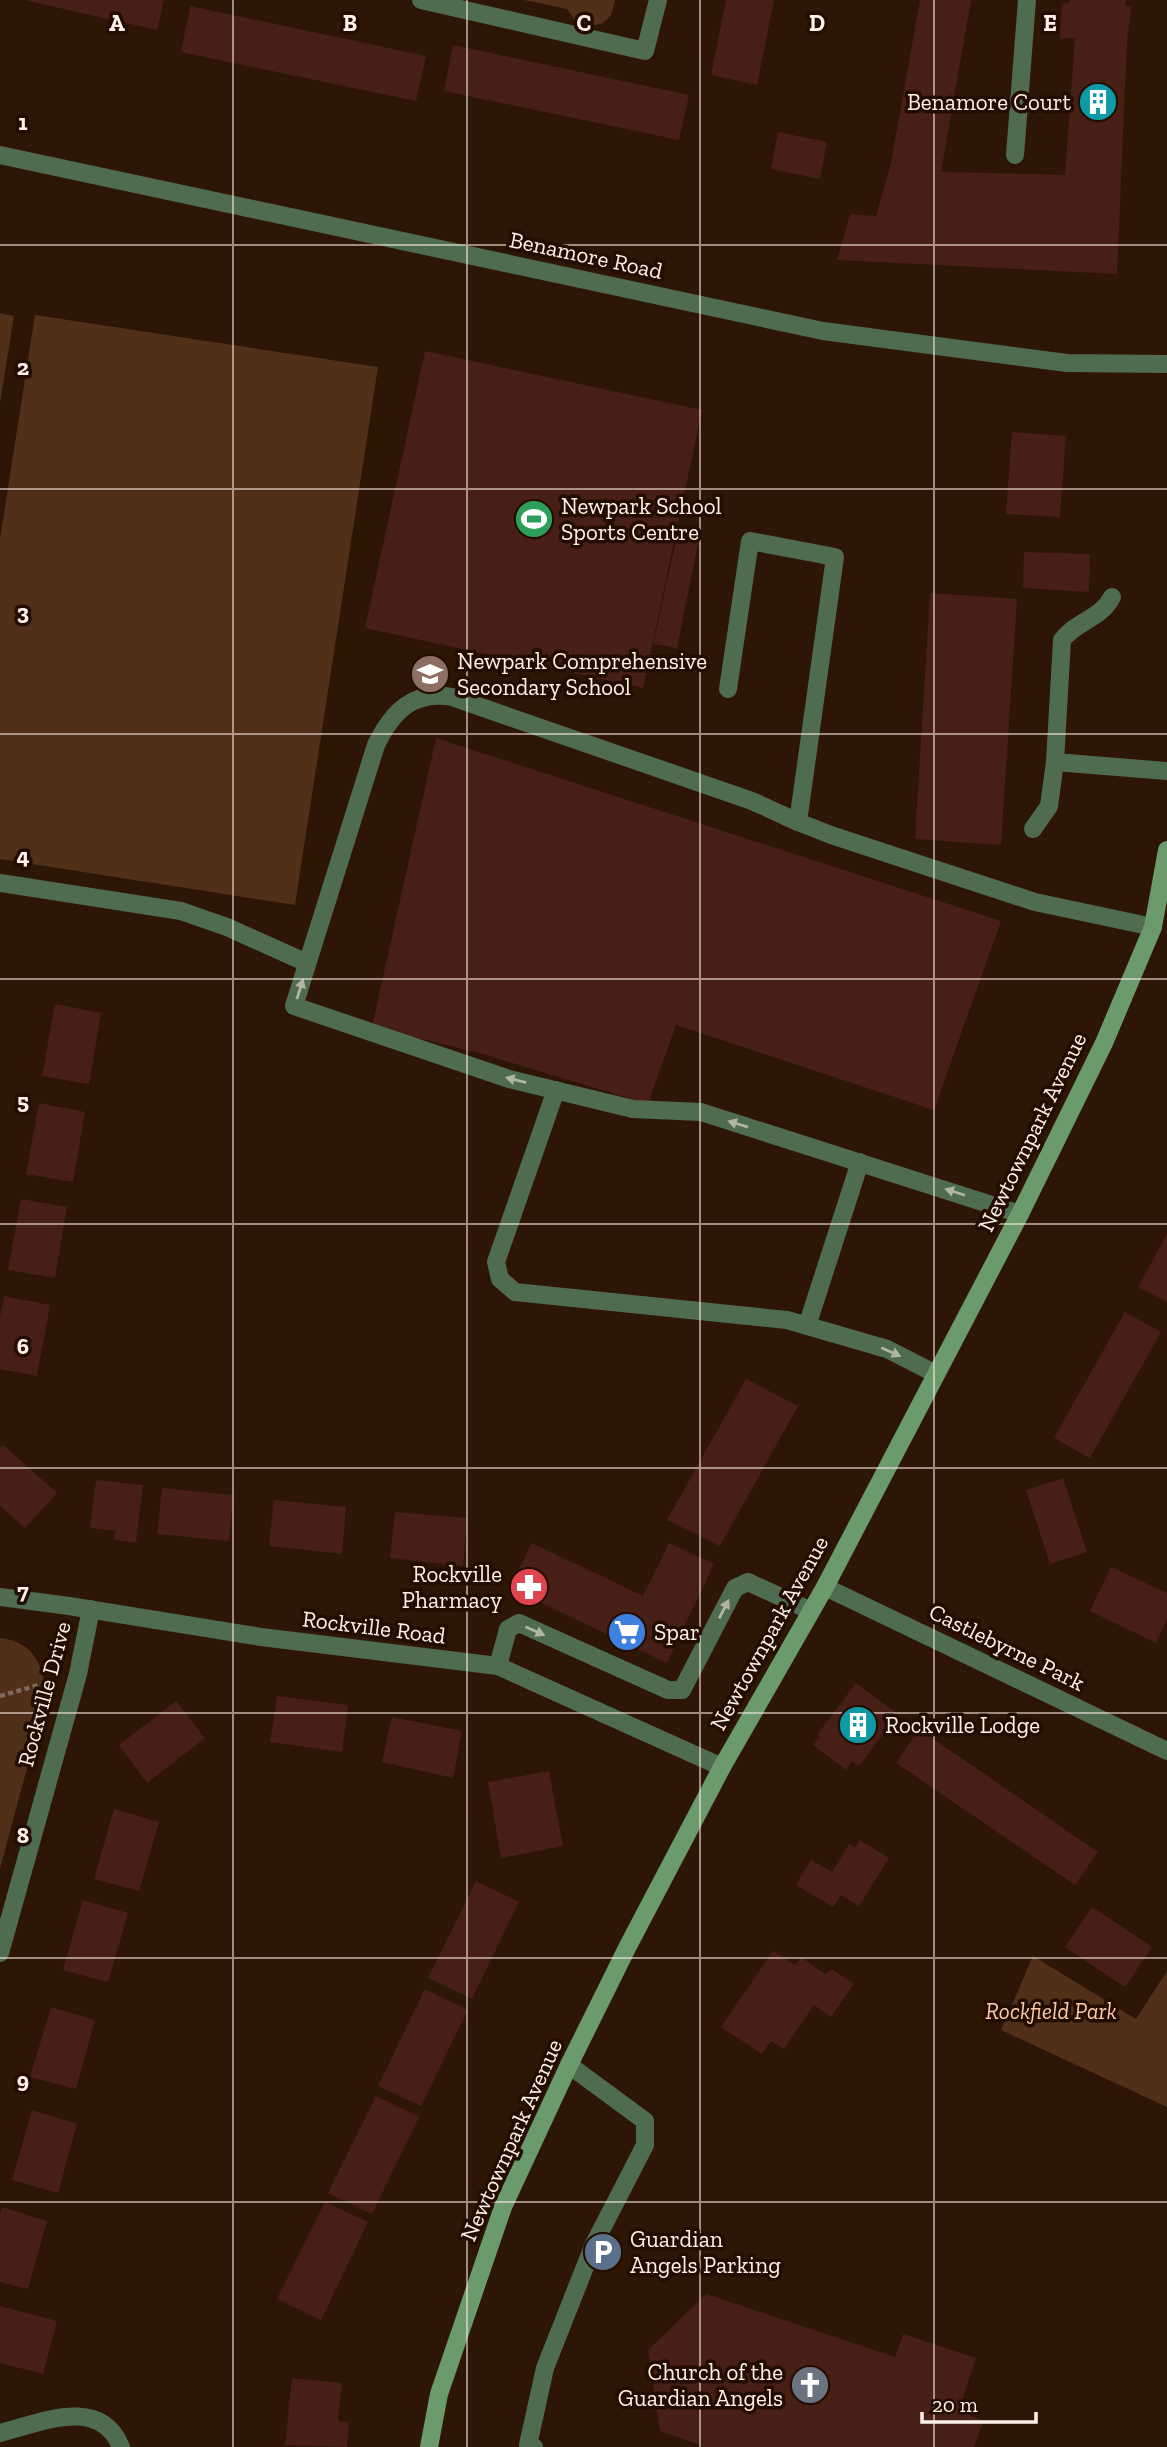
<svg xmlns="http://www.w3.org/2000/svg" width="1167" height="2447" viewBox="0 0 1167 2447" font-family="'Zilla Slab',serif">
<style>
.green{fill:#503019}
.building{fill:#471f16}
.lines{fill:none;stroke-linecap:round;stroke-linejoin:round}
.path{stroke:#7e6b5d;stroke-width:4.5;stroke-dasharray:5 3.5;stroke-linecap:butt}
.service{stroke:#506c50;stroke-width:18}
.minor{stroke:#506c50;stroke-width:18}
.tertiary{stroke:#506c50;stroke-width:18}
.secondary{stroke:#6b9a6c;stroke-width:18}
.oneway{fill:#b0b5a4}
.grid{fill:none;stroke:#fff1e9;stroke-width:2;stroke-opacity:0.55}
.labels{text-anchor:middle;stroke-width:7;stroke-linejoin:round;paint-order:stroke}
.poi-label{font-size:23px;fill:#fff1e9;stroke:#230d00;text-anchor:start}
.street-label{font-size:23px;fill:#fff1e9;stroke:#230d00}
.park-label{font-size:23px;font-style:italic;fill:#ffcba8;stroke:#230d00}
.grid-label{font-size:23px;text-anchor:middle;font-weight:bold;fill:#fff1e9;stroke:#230d00;stroke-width:7;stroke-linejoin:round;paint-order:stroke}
</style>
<rect width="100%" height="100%" fill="#2d1605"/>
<!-- green -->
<g class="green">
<path d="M524,0h91l-4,15 -8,8 -15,4 -11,-3 -10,-15z"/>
<path d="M0,313l14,3 -14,87z"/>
<path d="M35,315l343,52 -83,538 -295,-46v-320z"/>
<path d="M0,1638c34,4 41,25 47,55l-47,176z"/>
<path d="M1033,1956l103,63 31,-48v136l-166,-77z"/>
</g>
<!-- building -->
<g class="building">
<path d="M24,0h140l-7,30z"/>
<path d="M726,0h48l-17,85 -46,-10z"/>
<path d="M920,0h51l-30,172 124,3 10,-137 -15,1 2,-35 7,-1 1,-3h56l-1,5 6,2 -4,34 -10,233 -280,-14 13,-46 26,2 15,-53z"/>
<path d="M190,6l236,50 -10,45 -235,-49z"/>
<path d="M453,45l236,50 -10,45 -235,-49z"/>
<path d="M778,132l49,10 -7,37 -49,-10z"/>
<path d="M425,351l277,59 -59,278 -278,-60z"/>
<path d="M1012,432l54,4 -6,81 -54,-3z"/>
<path d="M677,536l22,3 -22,109 -24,-4z"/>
<path d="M1024,552l66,2 -1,38 -66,-4z"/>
<path d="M930,593l87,6 -16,246 -86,-6z"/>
<path d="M436,738l565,183 -67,189 -258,-85 -28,79 -169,-51 -107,-26z"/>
<path d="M55,1004l46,9 -12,71 -47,-8z"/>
<path d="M39,1103l46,9 -12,70 -47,-8z"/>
<path d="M21,1199l46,8 -12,71 -47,-8z"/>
<path d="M1167,1234v68l-29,-15z"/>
<path d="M4,1296l46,9 -13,71 -37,-7v-52z"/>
<path d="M1125,1312l36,20 -71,126 -36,-20z"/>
<path d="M746,1379l52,27 -78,140 -53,-26z"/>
<path d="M3,1445l54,48 -32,35 -25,-22v-58z"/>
<path d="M1063,1478l24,74 -37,12 -24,-74z"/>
<path d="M96,1480l47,5 -7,58 -22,-3 1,-9 -25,-3z"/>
<path d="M162,1488l71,7 -4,46 -72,-7z"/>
<path d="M274,1500l72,7 -4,47 -73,-8z"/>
<path d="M395,1512l72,6 -4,48 -73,-8z"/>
<path d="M532,1543l111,53 26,-53 45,21 -47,99 -157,-75z"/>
<path d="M1111,1567l56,26v26l-11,24 -66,-32z"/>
<path d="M856,1683l42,31 -39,52 -7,-5 -6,9 -33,-25 7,-8 -3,-2z"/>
<path d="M277,1696l71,9 -6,47 -72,-10z"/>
<path d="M176,1701l29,37 -58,45 -28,-38z"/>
<path d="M392,1717l70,14 -9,47 -71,-16z"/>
<path d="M919,1729l179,123 -23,33 -179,-122z"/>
<path d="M549,1771l14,75 -62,12 -13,-76z"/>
<path d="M114,1809l45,13 -20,69 -45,-12z"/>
<path d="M860,1840l29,18 -30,48 -18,-11 -8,12 -37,-22 15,-25 21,12 17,-28 6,4z"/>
<path d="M476,1881l43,21 -47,97 -44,-21z"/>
<path d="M83,1900l45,13 -20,69 -45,-12z"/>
<path d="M1092,1907l60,40 -27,40 -60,-40z"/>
<path d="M773,1951l22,14 6,-8 24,17 7,-5 22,15 -23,33 -17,-12 -30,44 -13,-8 -9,13 -41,-27z"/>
<path d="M425,1989l43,21 -47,96 -43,-20z"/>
<path d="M51,2007l44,13 -19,69 -46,-12z"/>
<path d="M376,2096l43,21 -47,97 -44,-21z"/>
<path d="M32,2110l45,14 -19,69 -46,-13z"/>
<path d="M325,2202l43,20 -47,98 -44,-21z"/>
<path d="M2,2207l45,14 -19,68 -28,-7v-68z"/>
<path d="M706,2294l189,63 8,-23 73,24 -18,54 26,8 -10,27h-268l-46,-16 -12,-81z"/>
<path d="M0,2306l57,15 -14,53 -43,-11z"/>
<path d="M292,2378l50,5 -4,38 11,1 -2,25 -62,-2z"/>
</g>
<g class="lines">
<!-- path -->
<path class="path" d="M0,1696l46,-13"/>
<!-- service -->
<g class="service">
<path d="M1112,597c-11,22 -36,24 -50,43l-7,122 112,9"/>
<path d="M728,689l22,-148 85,16 -37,265"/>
<path d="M1033,829l16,-23 6,-44"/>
<path d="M0,883l181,28 46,16 80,36"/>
<path d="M556,1090l-60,172 4,17 15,13 272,28 100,29 49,25"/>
<path d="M1020,1214l-319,-102 -68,-3 -124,-30 -215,-73 82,-261c16,-33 37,-55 76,-48l300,104 46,21 33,13 204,67 118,25"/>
<path d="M807,1326l53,-164"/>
<path d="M498,1666l10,-37 11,-6 149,67h14l53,-102 13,-6 63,29"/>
<path d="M534,2447l-6,-2 17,-77 49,-124 51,-99v-24l-76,-56"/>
</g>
<!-- minor -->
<g class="minor">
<path d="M421,0l224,51 13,-51"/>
<path d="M1015,155l12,-155"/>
<path d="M825,1587l342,164"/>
<path d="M0,1597l69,9 192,31 237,29 224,101"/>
<path d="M0,1953l78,-279 13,-65"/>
<path d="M0,2433c40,-10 100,-38 121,14"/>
</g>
<!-- tertiary -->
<path class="tertiary" d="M0,155l823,176 244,32 100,1"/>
<!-- secondary -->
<path class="secondary" d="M429,2447l10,-53 64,-187 66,-142 59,-119 94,-179 103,-180 195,-373 84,-171 49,-116 14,-77"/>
</g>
<!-- one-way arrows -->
<defs><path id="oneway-solid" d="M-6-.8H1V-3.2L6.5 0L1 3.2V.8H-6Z" transform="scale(1.75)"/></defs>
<g class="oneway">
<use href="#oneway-solid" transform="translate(300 989) rotate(-73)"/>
<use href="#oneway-solid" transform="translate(516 1080) rotate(-166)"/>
<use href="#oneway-solid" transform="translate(738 1124) rotate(-163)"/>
<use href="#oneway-solid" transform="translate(955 1192) rotate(-162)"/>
<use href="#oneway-solid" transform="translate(891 1352) rotate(24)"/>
<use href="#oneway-solid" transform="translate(724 1609) rotate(-63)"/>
<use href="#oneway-solid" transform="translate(535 1631) rotate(24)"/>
</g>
<!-- grid -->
<path class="grid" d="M233,0v2447M467,0v2447M700,0v2447M934,0v2447M0,245h1167M0,489h1167M0,734h1167M0,979h1167M0,1224h1167M0,1468h1167M0,1713h1167M0,1958h1167M0,2202h1167"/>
<!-- icons -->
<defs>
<g id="building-disc" transform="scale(2.0125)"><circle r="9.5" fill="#0f9aa8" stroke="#230d00"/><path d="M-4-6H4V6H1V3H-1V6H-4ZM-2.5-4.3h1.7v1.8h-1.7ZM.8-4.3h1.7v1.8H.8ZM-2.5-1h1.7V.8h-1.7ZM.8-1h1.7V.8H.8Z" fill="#fff"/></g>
<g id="stadium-disc" transform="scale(2.0125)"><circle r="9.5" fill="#2e9e5b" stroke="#230d00"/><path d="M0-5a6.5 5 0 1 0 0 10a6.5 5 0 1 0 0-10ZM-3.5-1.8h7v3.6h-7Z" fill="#fff"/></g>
<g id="school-disc" transform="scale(2.0125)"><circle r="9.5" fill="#8d6e63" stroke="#230d00"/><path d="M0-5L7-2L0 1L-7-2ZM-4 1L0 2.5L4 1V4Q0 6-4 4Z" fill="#fff"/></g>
<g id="pharmacy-disc" transform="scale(2.0125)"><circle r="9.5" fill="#e0444e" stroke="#230d00"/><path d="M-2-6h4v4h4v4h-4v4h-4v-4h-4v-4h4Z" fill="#fff"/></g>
<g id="supermarket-disc" transform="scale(2.0125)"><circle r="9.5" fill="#3f7fe0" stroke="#230d00"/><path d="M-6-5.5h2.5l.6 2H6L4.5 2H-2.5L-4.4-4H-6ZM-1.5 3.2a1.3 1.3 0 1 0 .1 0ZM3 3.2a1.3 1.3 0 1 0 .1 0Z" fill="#fff"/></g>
<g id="parking-disc" transform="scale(2.0125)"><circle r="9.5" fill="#5c6f8a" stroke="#230d00"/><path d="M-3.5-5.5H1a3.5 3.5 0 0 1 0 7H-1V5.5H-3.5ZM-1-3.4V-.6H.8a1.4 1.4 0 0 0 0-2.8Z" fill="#fff"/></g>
<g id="church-disc" transform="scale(2.0125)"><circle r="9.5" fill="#6b7280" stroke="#230d00"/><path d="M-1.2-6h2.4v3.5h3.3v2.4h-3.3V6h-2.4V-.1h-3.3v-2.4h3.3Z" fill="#fff"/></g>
</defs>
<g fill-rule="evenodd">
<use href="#building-disc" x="1098" y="102"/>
<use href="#stadium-disc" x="534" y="519"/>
<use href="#school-disc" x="430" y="674"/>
<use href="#pharmacy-disc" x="529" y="1587"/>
<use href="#supermarket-disc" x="627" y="1632"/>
<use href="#building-disc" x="858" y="1725"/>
<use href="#parking-disc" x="603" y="2252"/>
<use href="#church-disc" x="810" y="2385"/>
</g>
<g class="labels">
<!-- poi labels -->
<g class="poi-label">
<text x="1071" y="110" text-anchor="end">Benamore Court</text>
<text x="561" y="514">Newpark School<tspan x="561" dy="26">Sports Centre</tspan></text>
<text x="457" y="669">Newpark Comprehensive<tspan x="457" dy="26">Secondary School</tspan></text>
<text x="502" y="1582" text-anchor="end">Rockville<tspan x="502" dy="26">Pharmacy</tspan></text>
<text x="654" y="1640">Spar</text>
<text x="885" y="1733">Rockville Lodge</text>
<text x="630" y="2247">Guardian<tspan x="630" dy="26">Angels Parking</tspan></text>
<text x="783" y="2380" text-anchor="end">Church of the<tspan x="783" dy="26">Guardian Angels</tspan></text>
</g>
<!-- street labels -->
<g class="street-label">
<text transform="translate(586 255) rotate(12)" y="8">Benamore Road</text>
<text transform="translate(1032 1132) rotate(-64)" y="8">Newtownpark Avenue</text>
<text transform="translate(374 1627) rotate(7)" y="8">Rockville Road</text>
<text transform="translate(769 1633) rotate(-61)" y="8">Newtownpark Avenue</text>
<text transform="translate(1007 1647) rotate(26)" y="8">Castlebyrne Park</text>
<text transform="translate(44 1694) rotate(-75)" y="8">Rockville Drive</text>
<text transform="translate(511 2140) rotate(-66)" y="8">Newtownpark Avenue</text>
</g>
<!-- park labels -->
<g class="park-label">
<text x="1051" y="2019">Rockfield Park</text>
</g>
</g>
<g class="grid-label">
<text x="117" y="31">A</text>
<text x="350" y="31">B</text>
<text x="584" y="31">C</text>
<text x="817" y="31">D</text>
<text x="1050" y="31">E</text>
<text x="23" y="130">1</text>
<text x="23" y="375">2</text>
<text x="23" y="620">3</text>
<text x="23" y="864">4</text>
<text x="23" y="1109">5</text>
<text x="23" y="1354">6</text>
<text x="23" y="1599">7</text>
<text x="23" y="1843">8</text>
<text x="23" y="2088">9</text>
</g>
<!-- scale -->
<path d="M922 2412v10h114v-10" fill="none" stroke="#fff1e9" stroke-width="3.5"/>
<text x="932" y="2412" font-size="21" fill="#fff1e9" stroke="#230d00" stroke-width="5" paint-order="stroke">20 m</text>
</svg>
